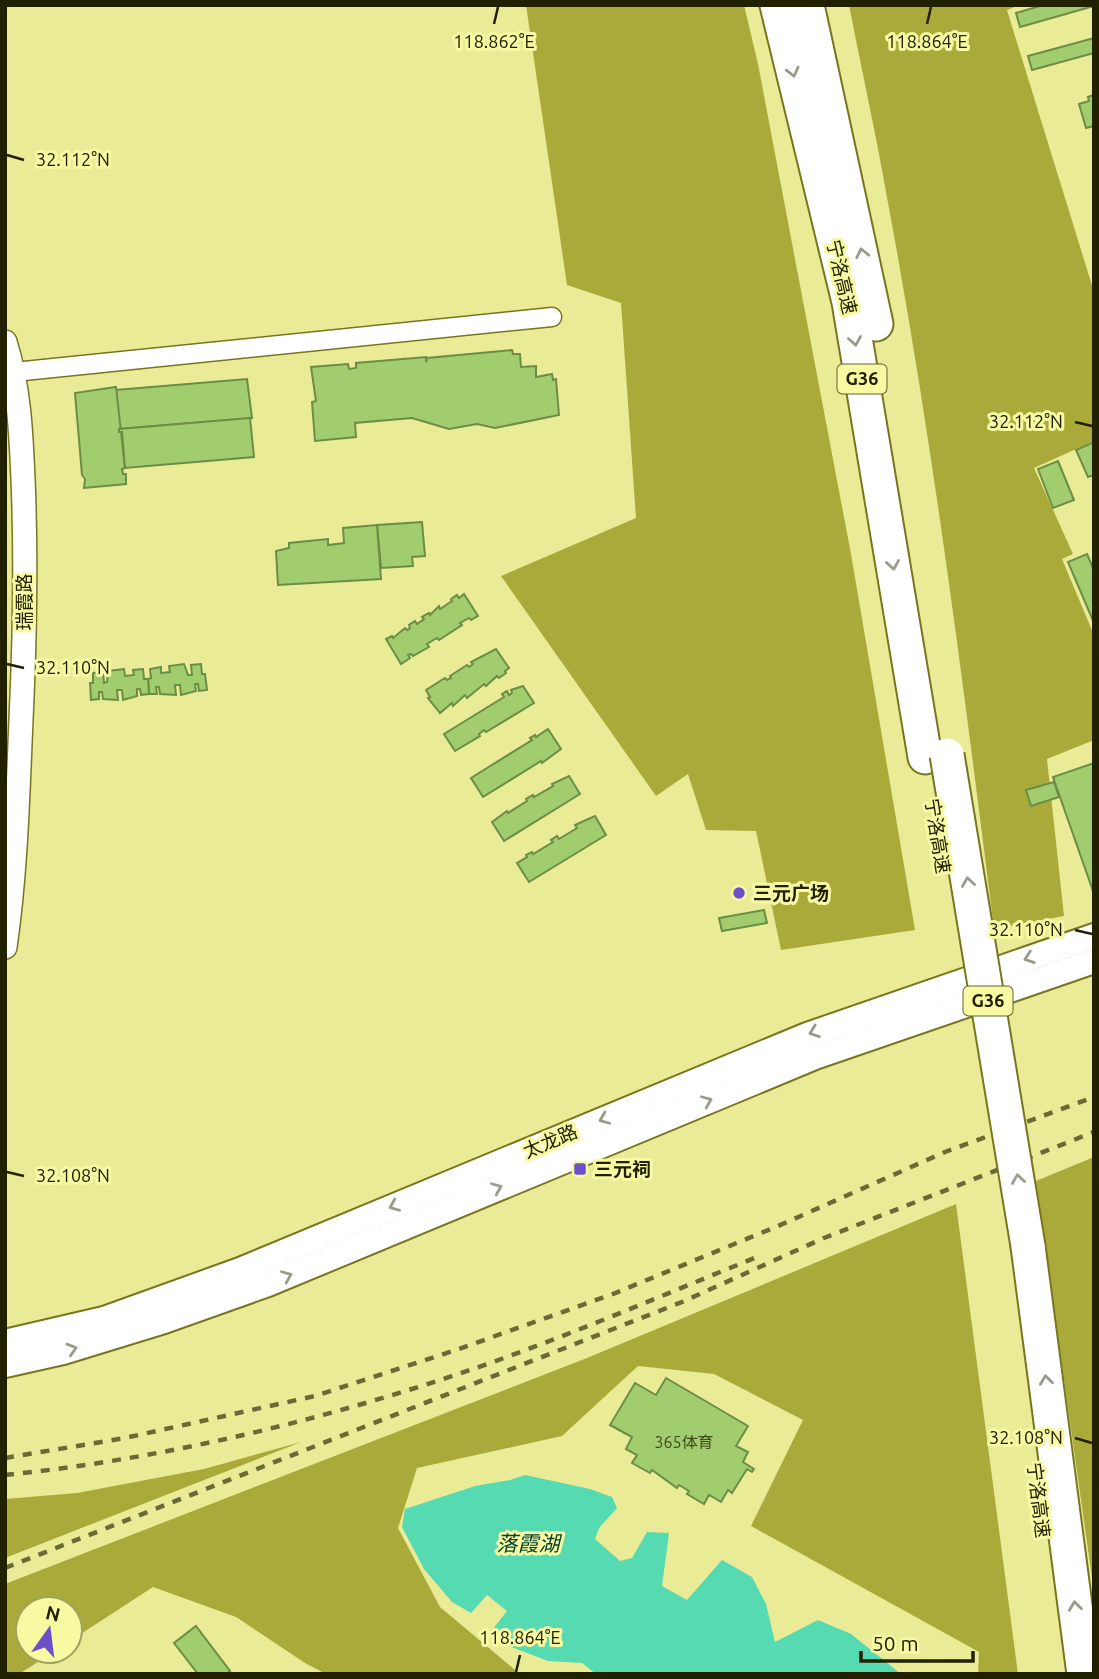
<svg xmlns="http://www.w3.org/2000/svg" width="1099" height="1679" viewBox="0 0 1099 1679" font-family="Ubuntu,'Noto Sans SC',sans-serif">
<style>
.forest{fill:#aaaa3b}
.water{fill:#56dab1}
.building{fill:#a1cd6f;stroke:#6c8d44;stroke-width:2}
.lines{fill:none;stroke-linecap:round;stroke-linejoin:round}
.minor-casing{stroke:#77761e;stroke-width:21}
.tertiary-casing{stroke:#77761e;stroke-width:26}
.secondary-casing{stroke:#77761e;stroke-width:28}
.motorway-casing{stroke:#77761e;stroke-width:37}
.minor{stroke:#fff;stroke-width:18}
.tertiary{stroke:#fff;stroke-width:23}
.secondary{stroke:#fff;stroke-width:24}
.motorway{stroke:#fff;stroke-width:33}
.rail{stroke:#696a36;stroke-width:4.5;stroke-dasharray:9 9;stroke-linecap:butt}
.motorway-bridge-casing{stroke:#77761e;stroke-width:37;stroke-linecap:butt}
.motorway-bridge{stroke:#fff;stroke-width:33}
.oneway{stroke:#9b9b8c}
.ticks{fill:none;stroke:#212100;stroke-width:2.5}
.poi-dot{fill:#6c50c9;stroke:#f7f9a3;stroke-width:2.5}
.labels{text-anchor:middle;stroke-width:6;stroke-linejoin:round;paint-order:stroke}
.number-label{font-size:16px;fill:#414c1c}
.shield{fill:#f7f9a3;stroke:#616231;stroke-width:2}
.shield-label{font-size:18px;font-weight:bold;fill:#212100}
.street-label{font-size:19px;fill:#212100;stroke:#f7f9a3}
.poi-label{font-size:19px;font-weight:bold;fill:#212100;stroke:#f7f9a3;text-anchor:start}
.water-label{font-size:21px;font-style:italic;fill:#034030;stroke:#f7f9a3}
.ticks-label{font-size:18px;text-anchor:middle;fill:#212100;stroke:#f7f9a3;stroke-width:6;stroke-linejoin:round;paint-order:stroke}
</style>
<rect width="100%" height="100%" fill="#eaeb96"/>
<!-- forest -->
<g class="forest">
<path d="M526,5h218l14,59 93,490 64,376 -134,20 -25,-119 -50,-1 -18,-56 -32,22 -155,-220 135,-58 -15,-215 -54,-18z"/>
<path d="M849,5h171l-13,5 87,282v149l-60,27 39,86 -11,5 32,76v105l-47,19 17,157 -70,13c-31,-247 -62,-493 -108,-737 -11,-63 -25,-125 -37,-187z"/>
<path d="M1094,1157v435l-58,-411z"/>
<path d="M956,1204l62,470h-40l1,-22 -228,-126 52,-106 -89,-46 -76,-8 -76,70 -145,32 -19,60 42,79 80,67h-194l-21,-11 -69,-46 -83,-30 -83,54v-32h-42v42h27l-36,23h-14v-90l582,-226z"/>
<path d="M301,1442l-296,116v-59l72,-6 127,-24z"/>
</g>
<!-- water -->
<path class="water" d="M525,1475l65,14 22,8 5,11 -18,20 -4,11 25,22 12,-3 15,-26 22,1 -7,53 25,14 35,-40 30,17 14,27 9,38 43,-22 33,14 50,40h-305l-14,-11 -34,-2 -42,-16 -13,-16 14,-18 -20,-16 -16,18 -19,-11 -28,-33 -22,-42 3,-18 70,-23 35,-6z"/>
<!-- building -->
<g class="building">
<path d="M1043,5h51v1l-74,21 -4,-14z"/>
<path d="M1094,38v15l-62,17 -4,-14z"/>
<path d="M1094,95v31l-8,2 -7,-24 10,-3 -1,-4z"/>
<path d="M512,350l1,4h7l1,13 15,-1v11l16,-3 1,6 3,-1 3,36 -64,13 -18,-4 -28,5 -37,-11 -57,5 1,14 -41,4 -3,-39 4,-1 -5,-34 37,-3 1,5 7,-1v-5l70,-6v5l1,-4z"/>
<path d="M247,379l5,39 -133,11 -3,-39z"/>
<path d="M116,387l9,81 -3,1 1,5h3v10l-42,4 1,-9 -3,-4 -7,-82z"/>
<path d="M250,418l4,39 -129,11 -3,-36h-3v-3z"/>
<path d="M1094,442v33l-6,2 -12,-27z"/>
<path d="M1058,461l16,39 -21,8 -15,-39z"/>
<path d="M422,522l3,34 -13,1 1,9 -32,2 -4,-43z"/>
<path d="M377,525l4,54 -103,6 -2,-34 13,-3v-5l39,-4v6l16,-2 -1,-15z"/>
<path d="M1087,554l7,16v53l-26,-61z"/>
<path d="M464,594l14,22 -7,4 -2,-2 -9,5 2,2 -23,15 -2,-2 -10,6 2,3 -16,9 -2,-2 -3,1 2,3 -9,6 -15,-25 6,-3 1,2 12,-10 2,2 3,-2 -1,-3 6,-4 2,3 7,-5 -2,-2 7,-4 1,2 9,-9 1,3 12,-8 -1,-2 6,-4 2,3z"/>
<path d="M496,649l13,19 -4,3 1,2 -7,5 -2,-2 -11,10 -2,-2 -17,14 -2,-3 -12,11 -1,-3 -12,10 -12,-15 2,-1 -4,-7 19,-12 2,2 4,-2 -1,-2 17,-11 2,2 4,-3 -2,-2z"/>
<path d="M184,664l4,11h4l-1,-10 10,-1 1,10h3l2,16 -8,1 -1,-7h-3l1,7 -15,4 -1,-10h-5l1,10 -16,-1 -1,-7h-3l1,7h-8l-1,-15 3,-1 -1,-9 11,-2v6l9,-1 -1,-6z"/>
<path d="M124,669l1,7 9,-1 -1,-5 10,-1 1,10h4l1,15 -8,1 -1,-6h-3v7l-14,4 -1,-10h-5l1,10 -15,-1 -1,-7h-3v7l-8,1 -1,-17h3v-10l10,-1 1,11 3,-1 1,-11z"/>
<path d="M523,686l11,17 -48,29 -2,-2 -5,4 1,2 -25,15 -11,-17 60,-37 -2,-3 5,-3 2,4 3,-2 -1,-3z"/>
<path d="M548,729l13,20 -19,14 -1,-2 -58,36 -12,-19 61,-38 -2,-2 5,-3 1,2z"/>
<path d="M1094,763v131l-41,-117z"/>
<path d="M569,776l11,18 -76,47 -12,-19 15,-11 1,2 19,-12 -1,-2 7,-4 1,2 19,-11 -1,-2z"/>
<path d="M1054,782l5,15 -28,9 -5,-16z"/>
<path d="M595,816l11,19 -77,47 -12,-19 10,-6 -1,-2 6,-3 1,2 20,-12 -2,-2 6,-4 2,3 18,-11 -2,-3z"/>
<path d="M764,910l3,13 -45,8 -3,-13z"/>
<path d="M666,1378l82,48 -12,20 12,6 -5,10 11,7 -2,3 -5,-3 -15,24 -4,-3 -7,12 -12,-7 -5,9 -17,-10 2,-3 -10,-6 -2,3 -25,-18 -2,3 -18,-10 5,-8 -11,-6 6,-12 -22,-12 25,-42 21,12z"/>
<path d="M196,1626l34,45 -3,3h-29l-24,-31z"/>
</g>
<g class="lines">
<!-- minor casing -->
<g class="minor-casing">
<path id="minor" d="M14,372l538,-55"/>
</g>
<!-- tertiary casing -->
<g class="tertiary-casing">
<path id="tertiary" d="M5,342c14,45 16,90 18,137 3,73 2,146 -1,218 -4,84 -5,167 -17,250"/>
</g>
<!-- secondary casing -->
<g class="secondary-casing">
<g id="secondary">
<path d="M5,1342l99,-23 136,-49 567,-235 287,-99"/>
<path d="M5,1365l58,-13 101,-31 104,-37 547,-227 279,-96"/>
</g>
</g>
<!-- motorway casing -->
<g class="motorway-casing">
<g id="motorway">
<path d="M777,5l72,297 76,455"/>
<path d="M807,5l69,319"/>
<path d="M1028,1246l56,428"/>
</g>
</g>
<!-- minor -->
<use href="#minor" class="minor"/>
<!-- tertiary -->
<use href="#tertiary" class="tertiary"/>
<!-- secondary -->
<use href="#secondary" class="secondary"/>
<!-- motorway -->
<use href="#motorway" class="motorway"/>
<!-- rail -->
<g class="rail">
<path d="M5,1458l120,-20 190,-42 141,-46 157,-56 165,-68 167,-74 149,-55"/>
<path d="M5,1475c158,-16 315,-54 465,-105 99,-34 195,-76 292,-115"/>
<path d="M5,1568l677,-266 142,-64 270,-106"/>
</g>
<!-- motorway-bridge casing -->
<g class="motorway-bridge-casing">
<path id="motorway-bridge" d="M947,755l81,491"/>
</g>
<!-- motorway-bridge -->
<use href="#motorway-bridge" class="motorway-bridge"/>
</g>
<!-- one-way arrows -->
<defs><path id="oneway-chevron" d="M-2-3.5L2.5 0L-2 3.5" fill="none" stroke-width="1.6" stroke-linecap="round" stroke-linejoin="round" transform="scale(1.75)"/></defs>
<g class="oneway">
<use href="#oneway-chevron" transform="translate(793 72) rotate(76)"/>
<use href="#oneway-chevron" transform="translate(862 253) rotate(-102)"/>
<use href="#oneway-chevron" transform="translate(855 341) rotate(81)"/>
<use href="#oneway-chevron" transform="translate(893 565) rotate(81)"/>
<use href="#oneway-chevron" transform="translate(968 882) rotate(-99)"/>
<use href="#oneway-chevron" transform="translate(1029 958) rotate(161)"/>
<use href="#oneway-chevron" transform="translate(814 1032) rotate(160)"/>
<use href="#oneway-chevron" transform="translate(707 1101) rotate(-23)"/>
<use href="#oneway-chevron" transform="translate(604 1119) rotate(157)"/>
<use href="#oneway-chevron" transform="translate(1018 1179) rotate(-99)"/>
<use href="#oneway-chevron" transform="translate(497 1188) rotate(-23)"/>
<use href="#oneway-chevron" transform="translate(394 1206) rotate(157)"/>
<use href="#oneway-chevron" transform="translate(287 1276) rotate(-23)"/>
<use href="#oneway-chevron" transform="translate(72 1349) rotate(-16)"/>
<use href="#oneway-chevron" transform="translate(1046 1380) rotate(-97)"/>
<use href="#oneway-chevron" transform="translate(1075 1606) rotate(-97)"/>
</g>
<!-- ticks -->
<path class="ticks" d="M494,24l4,-17M927,24l4,-17M7,155l17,5M1075,422l17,4M7,664l17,4M1075,930l17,4M7,1172l17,4M1075,1438l17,5M516,1672l4,-17"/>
<!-- markers -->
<g class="poi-dot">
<circle cx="739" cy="893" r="7"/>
<rect x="573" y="1162" width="14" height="14" rx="3.5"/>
</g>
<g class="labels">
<!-- number labels -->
<g class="number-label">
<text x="684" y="1448">365体育</text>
</g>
<!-- shield labels -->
<g class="shield">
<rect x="837.5" y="364.5" width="49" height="29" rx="5"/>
<rect x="963.5" y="986.5" width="49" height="29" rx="5"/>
</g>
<g class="shield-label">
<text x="862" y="385">G36</text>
<text x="988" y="1007">G36</text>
</g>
<!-- street labels -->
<g class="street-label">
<text transform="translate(842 277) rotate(77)" y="7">宁洛高速</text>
<text transform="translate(24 602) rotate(-90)" y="7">瑞霞路</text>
<text transform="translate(938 836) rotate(81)" y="7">宁洛高速</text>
<text transform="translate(550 1141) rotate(-23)" y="7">太龙路</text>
<text transform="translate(1039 1500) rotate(83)" y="7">宁洛高速</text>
</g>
<!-- poi labels -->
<g class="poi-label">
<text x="753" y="900">三元广场</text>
<text x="594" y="1176">三元祠</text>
</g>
<!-- water labels -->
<g class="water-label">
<text x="528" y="1551">落霞湖</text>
</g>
</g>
<g class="ticks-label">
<text x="494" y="48">118.862°E</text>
<text x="927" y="48">118.864°E</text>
<text x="73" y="166">32.112°N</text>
<text x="1026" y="428">32.112°N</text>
<text x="73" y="674">32.110°N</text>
<text x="1026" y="936">32.110°N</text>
<text x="73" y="1182">32.108°N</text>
<text x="1026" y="1444">32.108°N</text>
<text x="520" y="1644">118.864°E</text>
</g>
<!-- border -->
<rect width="1099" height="1679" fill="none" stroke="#212100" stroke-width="14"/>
<!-- north arrow -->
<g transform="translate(49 1630) rotate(14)"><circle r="33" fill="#f7f9a3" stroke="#a1a362" stroke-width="2"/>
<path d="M0-5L12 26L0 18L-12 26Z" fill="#6c50c9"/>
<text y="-10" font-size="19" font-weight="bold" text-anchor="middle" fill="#212100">N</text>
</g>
<!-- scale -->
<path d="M861 1651v10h112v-10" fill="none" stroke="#212100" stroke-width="3.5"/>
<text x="872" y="1651" font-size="21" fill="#212100" stroke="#f7f9a3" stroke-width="5" paint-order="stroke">50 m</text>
</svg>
